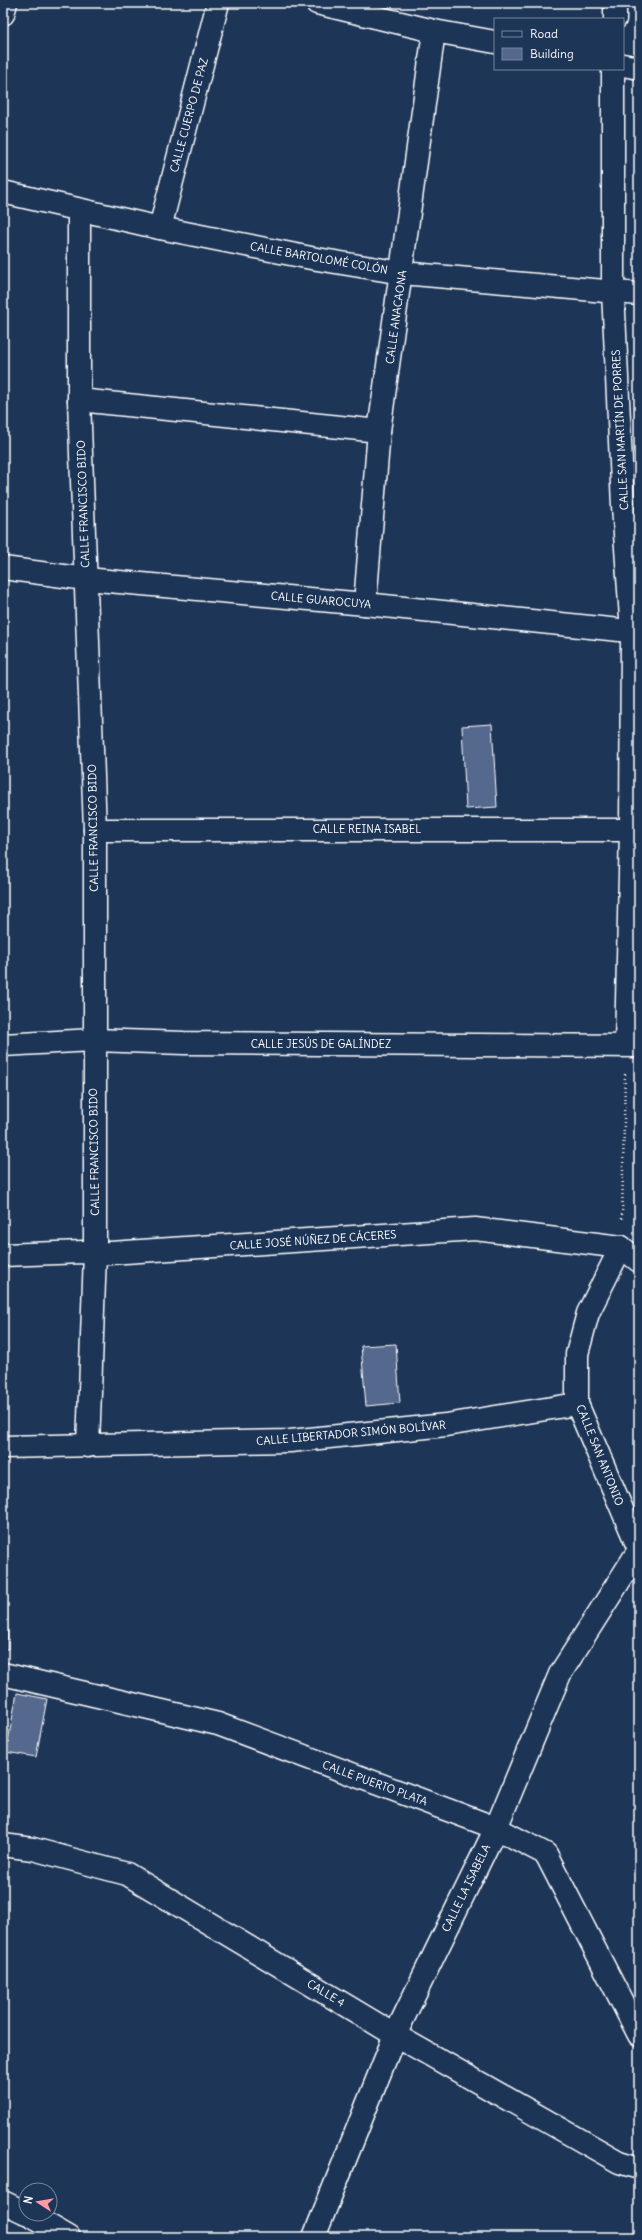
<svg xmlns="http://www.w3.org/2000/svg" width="642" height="2240" viewBox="0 0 642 2240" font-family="Delius,sans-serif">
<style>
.building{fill:#55678e;stroke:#fff}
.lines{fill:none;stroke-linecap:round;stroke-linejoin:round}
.minor-casing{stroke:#fff;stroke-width:25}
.path{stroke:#fff;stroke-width:2.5;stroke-dasharray:1 3;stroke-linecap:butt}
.minor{stroke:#1d3557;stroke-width:22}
.labels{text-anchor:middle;stroke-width:3;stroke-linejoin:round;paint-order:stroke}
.street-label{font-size:11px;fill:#fff;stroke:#1d3557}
</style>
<rect width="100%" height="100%" fill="#1d3557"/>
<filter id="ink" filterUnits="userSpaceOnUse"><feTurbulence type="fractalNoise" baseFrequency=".025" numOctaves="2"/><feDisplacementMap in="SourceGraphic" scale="8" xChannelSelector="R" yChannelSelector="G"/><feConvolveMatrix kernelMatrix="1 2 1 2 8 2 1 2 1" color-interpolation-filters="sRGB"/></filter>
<g filter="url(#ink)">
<!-- building -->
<g class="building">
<path d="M492,724l5,83 -31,2 -4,-83z"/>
<path d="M396,1344l4,59 -34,3 -5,-60z"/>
<path d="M3,1591h4l1,58h-5z"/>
<path d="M17,1693l30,6 -11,58 -30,-5z"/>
</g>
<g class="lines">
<!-- minor casing -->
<g class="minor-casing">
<g id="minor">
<path d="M317,3l117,28 61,11"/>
<path d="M3,14l3,-11"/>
<path d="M615,19v-16"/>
<path d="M623,65l16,3"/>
<path d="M613,69v222l10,215 9,126 -1,198 -5,215"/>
<path d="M3,192l157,36 151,30 91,15 237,21"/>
<path d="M79,211v189l16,430v424l-7,192"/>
<path d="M160,228l58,-225"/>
<path d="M79,400l300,31"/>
<path d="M3,568l83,11 279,25 274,28"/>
<path d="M365,604l14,-173 55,-400"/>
<path d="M95,830h544"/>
<path d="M3,1045l90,-5 91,3 455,3"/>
<path d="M621,1247l-33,66 -11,41v50l62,145"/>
<path d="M621,1247l18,14"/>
<path d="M3,1255l80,-3 12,2 380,-25 146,18"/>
<path d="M3,1447l287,-6 156,-16 131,-21"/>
<path d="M3,1674l215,50 278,104 50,26 93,181"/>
<path d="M3,1845l30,4 94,25 268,161 224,127 20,6"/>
<path d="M3,2202l23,11"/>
<path d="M29,2214l40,23"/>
<path d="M314,2237l81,-202 101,-207 64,-154 79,-124"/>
</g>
</g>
<!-- path -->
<path class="path" d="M622,1219l3,-145"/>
<!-- minor -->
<use href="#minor" class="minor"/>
</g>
</g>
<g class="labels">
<!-- street labels -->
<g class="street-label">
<text transform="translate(189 115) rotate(-75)" y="4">CALLE CUERPO DE PAZ</text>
<text transform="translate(319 258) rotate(10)" y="4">CALLE BARTOLOMÉ COLÓN</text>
<text transform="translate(396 317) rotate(-82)" y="4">CALLE ANACAONA</text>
<text transform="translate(620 430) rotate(-93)" y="4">CALLE SAN MARTÍN DE PORRES</text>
<text transform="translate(83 504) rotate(-92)" y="4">CALLE FRANCISCO BIDO</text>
<text transform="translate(321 600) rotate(5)" y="4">CALLE GUAROCUYA</text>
<text transform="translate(93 828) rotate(-91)" y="4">CALLE FRANCISCO BIDO</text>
<text x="367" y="833">CALLE REINA ISABEL</text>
<text x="321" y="1048">CALLE JESÚS DE GALÍNDEZ</text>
<text transform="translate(94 1152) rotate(-91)" y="4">CALLE FRANCISCO BIDO</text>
<text transform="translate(313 1240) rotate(-4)" y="4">CALLE JOSÉ NÚÑEZ DE CÁCERES</text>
<text transform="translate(351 1433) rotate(-5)" y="4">CALLE LIBERTADOR SIMÓN BOLÍVAR</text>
<text transform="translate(600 1455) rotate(68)" y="4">CALLE SAN ANTONIO</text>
<text transform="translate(375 1783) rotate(20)" y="4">CALLE PUERTO PLATA</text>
<text transform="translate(466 1888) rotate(-64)" y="4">CALLE LA ISABELA</text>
<text transform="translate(326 1993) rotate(31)" y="4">CALLE 4</text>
</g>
</g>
<!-- margin -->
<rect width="642" height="2240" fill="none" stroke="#1d3557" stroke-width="16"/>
<rect x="8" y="8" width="626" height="2224" fill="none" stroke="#fff" stroke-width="1.5" filter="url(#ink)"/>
<!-- legend -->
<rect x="494" y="18" width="130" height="52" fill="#1d3557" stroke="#77869a"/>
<rect x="502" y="31" width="20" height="6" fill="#1d3557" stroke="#77869a"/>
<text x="530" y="38" font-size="12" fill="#ffffff">Road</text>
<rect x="502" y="48" width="20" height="12" fill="#55678e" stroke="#77869a"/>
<text x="530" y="58" font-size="12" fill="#ffffff">Building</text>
<!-- north arrow -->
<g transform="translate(38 2202) rotate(282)"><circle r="19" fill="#1d3557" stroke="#77869a"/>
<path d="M0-3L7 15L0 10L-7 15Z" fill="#ff9aa2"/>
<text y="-6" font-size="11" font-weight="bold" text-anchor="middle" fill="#ffffff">N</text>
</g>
</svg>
